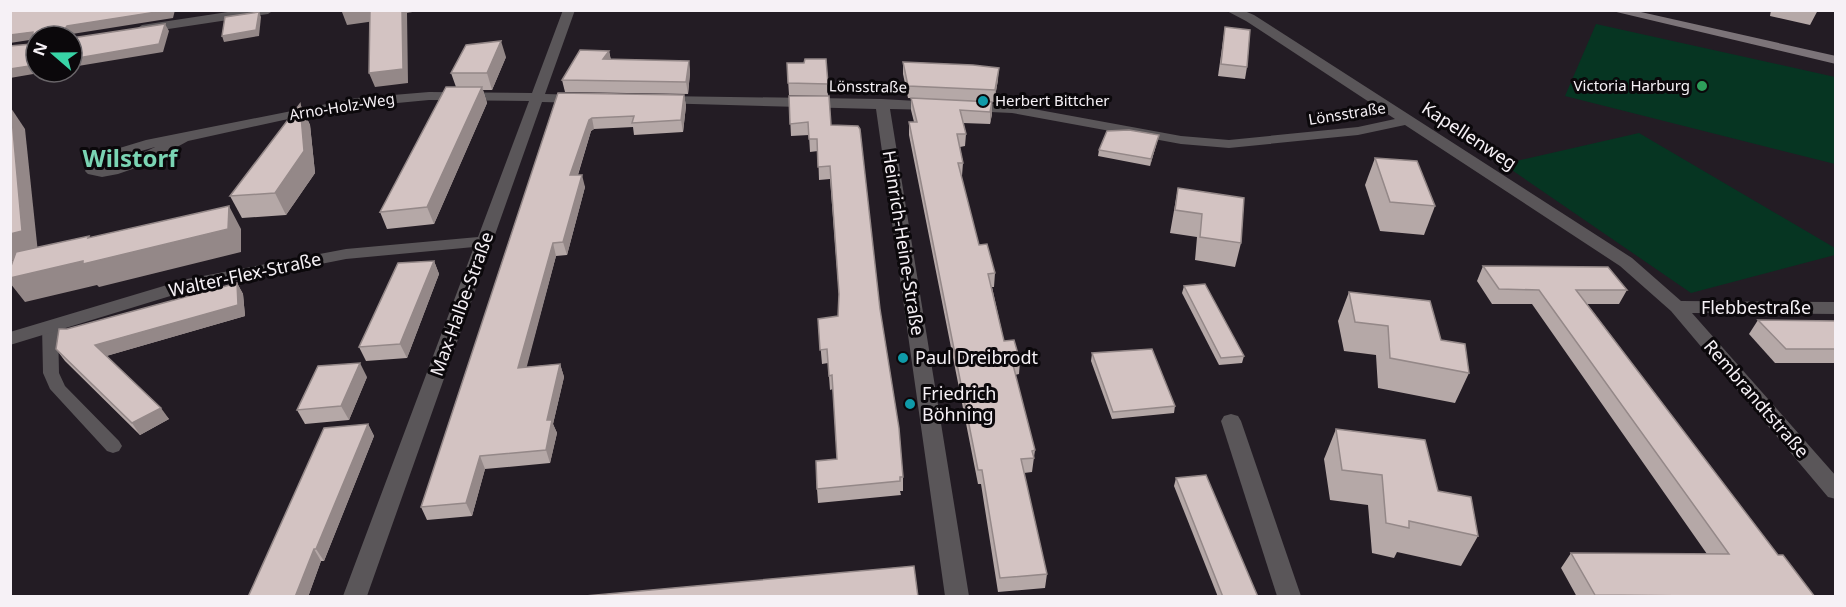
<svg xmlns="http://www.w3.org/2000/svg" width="1846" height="607" viewBox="0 0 1846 607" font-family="'Noto Sans',sans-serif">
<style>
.green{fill:#063522}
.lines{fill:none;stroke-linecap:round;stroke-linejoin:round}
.lane{fill:#5a5659;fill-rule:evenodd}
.street{fill:#5a5659;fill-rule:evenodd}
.secondary{fill:#7c7479;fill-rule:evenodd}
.wall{fill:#b5a8a7}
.shaded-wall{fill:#948888}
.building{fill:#d3c3c2;stroke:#948888;stroke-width:1.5}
.leisure-dot{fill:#2e9e5b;stroke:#0b080b;stroke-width:2}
.culture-dot{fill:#0f9aa8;stroke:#0b080b;stroke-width:2}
.labels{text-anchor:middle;stroke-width:6;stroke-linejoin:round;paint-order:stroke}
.far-poi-label{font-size:15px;fill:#f6f1f6;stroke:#0b080b;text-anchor:end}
.far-street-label{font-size:15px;fill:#f6f1f6;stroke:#0b080b}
.street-label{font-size:18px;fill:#f6f1f6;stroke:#0b080b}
.poi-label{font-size:18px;fill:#f6f1f6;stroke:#0b080b;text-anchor:start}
.district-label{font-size:24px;font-weight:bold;fill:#7ad4b3;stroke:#0b080b}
</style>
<rect width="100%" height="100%" fill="#231c24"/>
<!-- green -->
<g class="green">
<path d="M1596,24l239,53v87l-270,-68z"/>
<path d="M1639,133l196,115v7l-144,38 -188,-129z"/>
</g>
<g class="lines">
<!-- lane -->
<path class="lane" d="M50,321l8,5 1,47 6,13 54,55 3,5 -3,5 -6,2 -6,-2 -57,-62 -7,-16 -1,-47z"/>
<!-- street -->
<g class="street">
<path d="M241,10h33l-6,4 -126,19 -6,-4 6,-4z"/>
<path d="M563,10h12l-30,84 35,1 7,4 -7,4 -38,-1 -175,494h-24l131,-349 -128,12 -156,31 -180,55v-13l177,-53 159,-30 132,-12 51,-136 -100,-1 -95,9 -146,32 -44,24 -26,9 -16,3 -14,-3 -3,-3 5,-10 23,-11 33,-10 211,-42 72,-6 103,1zM155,147l-35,17 -19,4 23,-12z"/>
<path d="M1225,10h17l12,5 378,243 49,43 155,1v12l-144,-1 144,163v23l-8,-2 -157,-186 -51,-45 -215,-141 -47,10 -129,13 -48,-4 -169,-31 -44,-2 -7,-4 7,-4 44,2 169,31 48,4 129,-13 37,-8 -149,-98z"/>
<path d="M662,96l220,3 52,3 7,4 -7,4 -44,-1 79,487h-24l-69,-487 -219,-6 -2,-3 2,-3z"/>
<path d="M1231,414l7,2 3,5 60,175h-24l-56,-175 3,-5z"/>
</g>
<!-- secondary -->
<path class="secondary" d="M1608,10h24l204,46v8z"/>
</g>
<!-- wall -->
<g class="wall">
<path d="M1771,10h47l-8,15 -40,-9z"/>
<path d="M1225,27l22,40 -2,12 -27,-3z"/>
<path d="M609,51l2,9 78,1 1,12 -2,21 -123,-2 -3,-12z"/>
<path d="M506,57l-14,33h-9l4,13 -53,121 -47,5 -7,-17 76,-125 -5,-14z"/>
<path d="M826,59l2,37 -39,-1 -2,-32h17z"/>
<path d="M903,62l95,18 -4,22 -86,-4 -5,-24z"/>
<path d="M558,93l126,2 2,11 -3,26 -49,3 -1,-8 -39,2 -3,2 -13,44 7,12 -18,68 -11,1 -30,111 34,-3 4,13 -11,47 4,9 -7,30 -65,6 -13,47 -45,4 -6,-13z"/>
<path d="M789,96l42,29 49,184 23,168v14h-3l1,4 -83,8 -1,-14 20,-30 -4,-70 -3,1 -2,-27 -6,1 -4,-45 20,-3 1,-21 -9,-116 -11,1 -1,-29 -8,1 -1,-17 -18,1z"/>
<path d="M911,98l81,4v12l-2,10 -27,-1 3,11 -1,12 -5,1 3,16 -1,13h-1l18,69 16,28 -1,14h-2l12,54 16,20 -1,13 -4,1 20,75 -3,22 -8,1 23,101 -2,14 -47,4 -17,-108h-3l-69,-349v-13h5l-3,-12z"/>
<path d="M300,104l10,21 5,48 -29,42 -44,3 -12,-22z"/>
<path d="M1157,142l-7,24 -52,-10 1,-6z"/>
<path d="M1375,158l60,48 -11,29 -44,-4 -15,-46z"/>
<path d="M1178,188l63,55 -6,24 -40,-7 2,-23 -27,-4z"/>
<path d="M434,261l5,13 -32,84 -41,3 -7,-14z"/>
<path d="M1483,266l144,24 -8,14h-32l191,251 37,42h-238l-16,-29 10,-15 136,1 -175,-250h-40l-15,-23z"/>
<path d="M237,283l6,11 2,22 -139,40 63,63 -29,16 -75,-74 -9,-12 11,-20z"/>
<path d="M1184,286l60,70 -2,7 -23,2 -37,-72z"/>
<path d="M1349,292l92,48 28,33 -14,30 -77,-15 -2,-33 -32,-4 -6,-30z"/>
<path d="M1758,320l78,1v42h-61l-26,-29z"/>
<path d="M1092,353l83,53 -1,7 -62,6 -21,-58z"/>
<path d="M367,377l-18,43 -44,4 -8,-14z"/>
<path d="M368,424l6,12 -50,125h-3l-13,36h-60z"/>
<path d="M1336,429l102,62 40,45 -17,30 -64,-14 -3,6 -22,-5 -4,-48 -38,-5 -6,-41z"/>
<path d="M1176,478l82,119h-40l-44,-111z"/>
</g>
<!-- shaded-wall -->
<g class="shaded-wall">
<path d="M169,10h6l-2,8 -101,16 -2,2h-5v-7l2,-3z"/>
<path d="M352,10h19l4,11 -28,4 -5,-13z"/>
<path d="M402,10h21l-16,3 1,70 -33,4 -6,-14z"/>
<path d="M259,12l2,5 -2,19 -35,6 -2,-6z"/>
<path d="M165,24l4,7 -6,21 -91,15v-8z"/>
<path d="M33,32l3,7 -26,4v-8z"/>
<path d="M501,41l5,16 -14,33 -5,-17z"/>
<path d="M609,51l2,11 -8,-3z"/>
<path d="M689,61l1,12 -2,21 -2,-12z"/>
<path d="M36,65v7h9l-35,6v-9z"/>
<path d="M999,68l-1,12 -4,22 1,-12z"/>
<path d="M482,87l5,16 -53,121 -7,-17z"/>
<path d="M684,95l2,11 -3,26 -2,-12z"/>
<path d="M992,102v12l-2,10v-12z"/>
<path d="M300,104l10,21 5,48 -29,42 -11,-22z"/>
<path d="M11,108l14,21 13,124 -28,8z"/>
<path d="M592,118l2,11 -3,2 -17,56 -4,-12 19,-55z"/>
<path d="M1159,135l-2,7 -7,24 1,-7z"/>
<path d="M582,175l3,12 -18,68 -4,-13z"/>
<path d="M229,206l12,23v23l-142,35 -2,-2 -72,17 -15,-19v-5l78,-40 1,-2 15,23z"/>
<path d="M553,243l3,13 -33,125 -5,-13z"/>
<path d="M434,261l5,13 -32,84 -7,-14z"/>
<path d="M237,283l6,11 2,22 -142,41 -8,-12z"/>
<path d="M360,363l7,14 -18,43 -8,-14z"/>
<path d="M560,364l4,13 -11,47 4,9 -7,30 -4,-13 1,-30z"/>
<path d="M161,408l8,11 -29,16 -8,-12z"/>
<path d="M368,424l6,12 -50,125 -8,-12z"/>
<path d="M480,456l5,13 -13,47 -6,-13z"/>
<path d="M314,549l7,12 -13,36h-13z"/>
</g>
<!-- building -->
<g class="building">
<path d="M10,10h159l-102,16 -2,3v7h-29v29l-26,4v-23l22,-2 1,-12 -23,3z"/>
<path d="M370,10h32l1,59 -34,4z"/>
<path d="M259,12l-3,18 -34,6 3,-19z"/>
<path d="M165,24l-6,20 -87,15v-21z"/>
<path d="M1225,27l25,3 -3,37 -26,-3z"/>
<path d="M501,41l-14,32h-36l15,-28z"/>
<path d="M580,50l29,1 -6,8 86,2 -3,21 -124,-2z"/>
<path d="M805,59h21l2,25 -40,-1 -1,-20h17z"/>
<path d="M903,62l70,3 26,3 -4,22 -87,-4z"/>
<path d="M446,87h36l-55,120 -47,5z"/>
<path d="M558,93l126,2 -3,25 -49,3 2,-7 -42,2 -3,2 -19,55h12l-19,67 -10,1 -35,125 42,-4 -13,56h5l-6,30 -66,6 -14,47 -45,4z"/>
<path d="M789,96h40l2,29 27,1 2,3 20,180 19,119 4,49h-3v4l-83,8 -1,-28 21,-2 -5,-84 -3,1 -2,-27 -7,1 -2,-31 20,-3 1,-22 -9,-128 -12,1 -1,-28h-8l-1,-17 -18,2z"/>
<path d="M911,98l81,4 -2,10 -30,-2 6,24h-9l6,29h-5l21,82 8,-1 8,29 -7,1 16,67 10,-1 6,21h-8l23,89 -3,1 2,7 -13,1 26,115 -47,4 -18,-108h-4l-69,-348h8z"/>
<path d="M300,104l4,47 -29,42 -45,3z"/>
<path d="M11,108l11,123 -12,3v-125z"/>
<path d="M1129,130l30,5 -8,24 -52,-9 8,-19z"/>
<path d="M1375,158l42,3 18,45 -45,-4z"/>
<path d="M1178,188l66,10 -3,45 -41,-6 2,-23 -27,-4z"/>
<path d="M229,206l-1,23 -145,35v-3l-73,17v-9l6,-17 73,-16 -1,2z"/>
<path d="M434,261l-34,83 -41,3 39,-84z"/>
<path d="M1483,266l125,1 19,23h-51l202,265h5l32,42 -220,-2 -24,-42 158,1 -190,-264 -40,-1z"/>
<path d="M237,283l1,22 -143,40 66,63 -29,15 -76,-74 3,-20h8z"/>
<path d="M1205,284l39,72 -23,2 -37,-72z"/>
<path d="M1349,292l81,9 11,39 24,4 4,29 -79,-15 -2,-32 -33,-4z"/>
<path d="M1758,320l78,1v28h-50z"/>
<path d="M1152,349l23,57 -62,6 -21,-59z"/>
<path d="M360,363l-19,43 -44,4 21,-44z"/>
<path d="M368,424l-52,125h-2l-19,48h-47l76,-169z"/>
<path d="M1336,429l89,11 13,51 33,6 7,39 -69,-15v7l-23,-5 -4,-48 -40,-5z"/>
<path d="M1206,475l52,122h-35l-47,-119z"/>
<path d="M914,566l4,31h-344z"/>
</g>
<!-- markers -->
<circle class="leisure-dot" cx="1702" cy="86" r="6"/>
<g class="culture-dot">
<circle cx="983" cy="101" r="6"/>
<circle cx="903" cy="358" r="6"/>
<circle cx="910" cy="404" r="6"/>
</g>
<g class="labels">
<!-- far-poi labels -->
<g class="far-poi-label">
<text x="1690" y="91">Victoria Harburg</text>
<text x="995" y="106" text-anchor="start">Herbert Bittcher</text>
</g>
<!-- far-street labels -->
<g class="far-street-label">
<text transform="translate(868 87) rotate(1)" y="5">Lönsstraße</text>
<text transform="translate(342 107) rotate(-9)" y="5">Arno-Holz-Weg</text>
<text transform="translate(1347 114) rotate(-9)" y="5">Lönsstraße</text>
</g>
<!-- street labels -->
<g class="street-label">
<text transform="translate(1469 136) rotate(33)" y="6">Kapellenweg</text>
<text transform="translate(903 243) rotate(81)" y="6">Heinrich-Heine-Straße</text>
<text transform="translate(245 275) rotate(-12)" y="6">Walter-Flex-Straße</text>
<text transform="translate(462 304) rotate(-70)" y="6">Max-Halbe-Straße</text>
<text x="1756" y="314">Flebbestraße</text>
<text transform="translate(1756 399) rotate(49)" y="6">Rembrandtstraße</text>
</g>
<!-- poi labels -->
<g class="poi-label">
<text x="915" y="364">Paul Dreibrodt</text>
<text x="922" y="400">Friedrich<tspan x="922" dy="21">Böhning</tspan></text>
</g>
<!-- district labels -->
<g class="district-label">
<text x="130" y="167">Wilstorf</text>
</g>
</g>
<!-- border -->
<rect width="1846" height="607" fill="none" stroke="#f6f1f6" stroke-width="24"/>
<!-- north arrow -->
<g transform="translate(54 54) rotate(290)"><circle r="28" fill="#0b080b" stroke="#696569" stroke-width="1.5"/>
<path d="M0-4.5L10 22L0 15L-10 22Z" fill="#38d4a6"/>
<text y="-9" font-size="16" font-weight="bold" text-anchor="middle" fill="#f6f1f6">N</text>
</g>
</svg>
